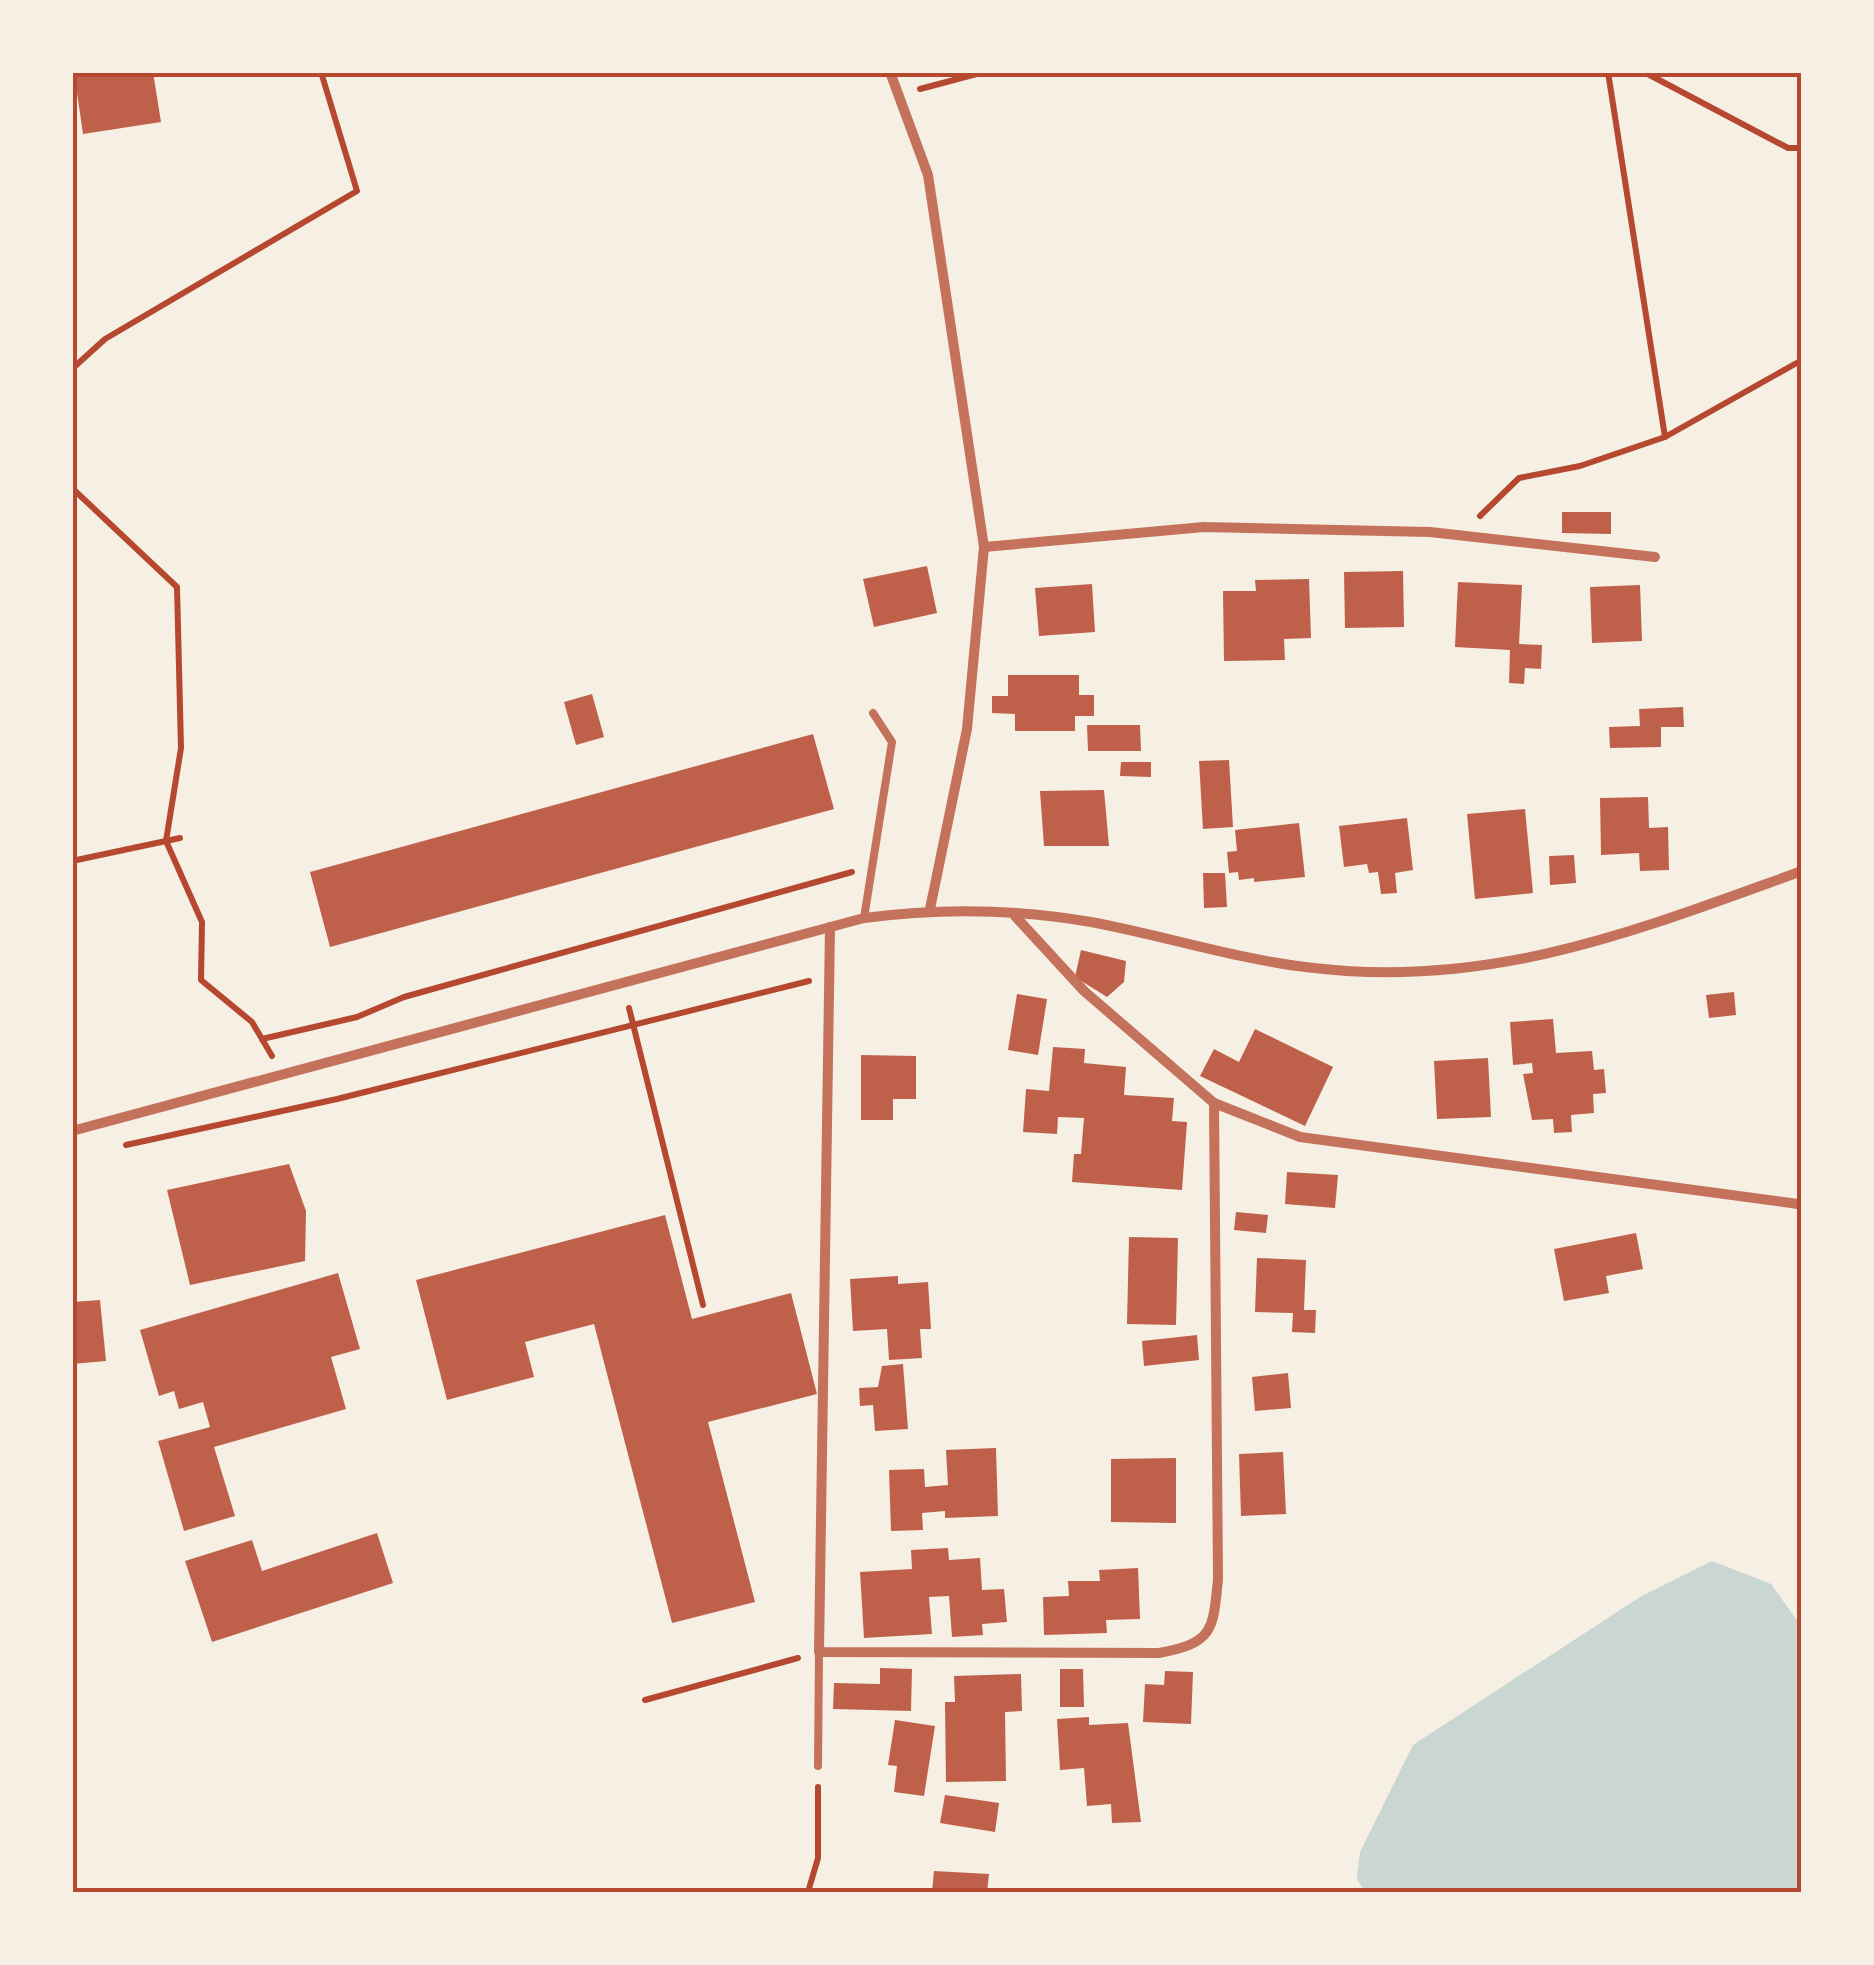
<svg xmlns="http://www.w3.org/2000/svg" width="1874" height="1965" viewBox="0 0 1874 1965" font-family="Ubuntu,sans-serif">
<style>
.water{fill:#c9d6d2}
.building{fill:#bf614a}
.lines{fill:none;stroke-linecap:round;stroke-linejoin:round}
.path{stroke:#b5482f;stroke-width:6}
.service{stroke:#c5725c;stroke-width:8}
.minor{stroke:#c5725c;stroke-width:10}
.neatline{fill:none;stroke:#b5482f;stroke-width:4}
</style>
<rect width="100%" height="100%" fill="#f6efe4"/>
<!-- water -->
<path class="water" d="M1712,1561l59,23 30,42v266h-436l-8,-13 3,-27 53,-107 227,-148z"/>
<!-- building -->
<g class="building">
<path d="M74,72h79l8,50 -78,12z"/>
<path d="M1562,512h49v22l-49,-1z"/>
<path d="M927,566l10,47 -63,14 -11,-48z"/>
<path d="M1403,571l1,56 -59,1 -1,-56z"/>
<path d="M1309,579l2,59 -27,1 1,21 -61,1 -1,-70h33l-1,-11z"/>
<path d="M1458,582l64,3 -3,59 23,1 -1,24 -16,-1 -1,16 -15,-1 1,-33 -55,-3z"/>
<path d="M1092,584l3,48 -56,4 -4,-48z"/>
<path d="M1640,585l2,56 -50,2 -2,-56z"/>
<path d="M1008,675h71v20h15v21h-19v15h-60v-17l-23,-1v-17h16z"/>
<path d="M592,694l12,43 -28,8 -12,-43z"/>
<path d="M1683,707l1,20h-23v20l-51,1 -1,-21 31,-1 -1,-17z"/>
<path d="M1087,725h53l1,26h-53z"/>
<path d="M813,734l21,75 -504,138 -20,-75z"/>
<path d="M1229,760l4,67 -30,2 -4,-68z"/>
<path d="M1121,762h30v15l-31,-1z"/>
<path d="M1104,790l5,56h-65l-4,-55z"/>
<path d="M1648,797l1,31 19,-1 1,43 -29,1 -1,-18 -38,2 -1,-57z"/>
<path d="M1525,809l8,84 -58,6 -8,-85z"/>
<path d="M1407,818l6,52 -18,3 2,20 -16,1 -3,-22 -9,1 -2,-9 -23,3 -5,-41z"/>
<path d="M1299,823l6,54 -51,5v-4l-15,2 -1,-8 -9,1 -2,-21 10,-1 -2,-21z"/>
<path d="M1574,855l2,28 -26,2 -1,-29z"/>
<path d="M1203,873h22l2,34 -23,1z"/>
<path d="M1081,950l45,11 -2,21 -17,15 -32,-20z"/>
<path d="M1734,992l2,23 -27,3 -3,-23z"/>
<path d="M1017,994l30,5 -9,56 -30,-5z"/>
<path d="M1553,1019l3,34 36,-2 2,19 10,-1 2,24 -13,1 1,19 -23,2 1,17 -18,1 -1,-14 -21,1 -9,-46 10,-1 -1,-10 -19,2 -3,-43z"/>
<path d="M1255,1029l78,38 -28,59 -105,-50 14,-27 25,13z"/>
<path d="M1053,1047l32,2 -1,14 42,4 -2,28 50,3 -2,23 15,1 -5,68 -110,-8 2,-28h7l3,-36 -26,-1 -1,17 -34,-2 3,-43 23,2z"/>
<path d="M861,1055l55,1v43h-23v21h-32z"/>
<path d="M1488,1058l3,59 -54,2 -3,-58z"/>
<path d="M289,1164l17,47 -1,50 -115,24 -23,-95z"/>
<path d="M1287,1172l51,3 -3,33 -50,-4z"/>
<path d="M1236,1212l32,3 -2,18 -32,-3z"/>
<path d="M665,1215l27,104 99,-26 26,101 -109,28 47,180 -83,21 -78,-299 -69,18 9,35 -87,23 -31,-120z"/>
<path d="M1636,1233l7,36 -37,7 3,17 -45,8 -10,-52z"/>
<path d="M1129,1237l49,1 -2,87 -49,-1z"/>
<path d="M1257,1258l49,2 -2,50h12l-1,23 -23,-1 1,-19 -38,-1z"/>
<path d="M338,1273l22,76 -29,8 15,52 -132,38 21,69 -51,15 -26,-90 52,-14 -7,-25 -24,7 -5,-18 -15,5 -19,-66z"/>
<path d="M898,1276v8l30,-2 3,47h-11l2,29 -33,2 -2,-31 -34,2 -3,-52z"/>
<path d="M100,1300l6,61 -34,3v-62z"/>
<path d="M1197,1335l2,25 -55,6 -2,-25z"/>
<path d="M903,1364l5,65 -33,2 -2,-26 -13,1 -1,-18 19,-1 4,-21z"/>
<path d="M1288,1373l3,35 -36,3 -3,-34z"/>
<path d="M996,1448l2,68 -53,2v-7l-23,2 1,17 -32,1 -2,-61 35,-1 1,18 23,-2 -2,-35z"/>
<path d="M1283,1452l3,62 -45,2 -2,-62z"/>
<path d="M1176,1458v65l-65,-1v-63z"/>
<path d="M377,1533l16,50 -181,59 -27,-81 67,-21 10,31z"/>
<path d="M948,1548l1,12 31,-2 2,32 22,-1 3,33 -25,2 1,11 -31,2 -3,-41 -20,1 3,37 -68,4 -4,-66 52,-3 -1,-19z"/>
<path d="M1138,1568l2,51 -34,1 1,13 -63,2 -1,-38 26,-1 -1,-15h32l-1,-11z"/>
<path d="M880,1668l32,1 -1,42 -78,-2 1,-26 46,1z"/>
<path d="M1060,1669h23l1,38h-24z"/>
<path d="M1165,1671l28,1 -2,52 -48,-2 2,-38 19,1z"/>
<path d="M1021,1674l1,37 -17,1 1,69 -60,1 -1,-80h10l-1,-26z"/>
<path d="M1089,1717v8l39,-2 13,99 -29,1 -1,-19 -24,2 -3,-38 -24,2 -3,-51z"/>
<path d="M895,1720l40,6 -11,70 -30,-4 3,-26 -9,-1z"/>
<path d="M945,1795l54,8 -4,29 -55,-9z"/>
<path d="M934,1871l55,3 -2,18h-55z"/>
</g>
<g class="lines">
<!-- path -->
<g class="path">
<path d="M1608,72l57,365"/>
<path d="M1644,72l144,76h14"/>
<path d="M920,89l64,-17"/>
<path d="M72,369l33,-30 252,-148 -36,-119"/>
<path d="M72,488l105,99 4,161 -15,93 36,81 -1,58 51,42 20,34"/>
<path d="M1480,516l39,-38 61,-12 85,-29 137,-77"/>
<path d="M72,861l108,-23"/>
<path d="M629,1008l74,297"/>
<path d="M262,1039l95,-22 47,-20 448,-125"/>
<path d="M126,1145l211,-46 472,-118"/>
<path d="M645,1700l153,-42"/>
<path d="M808,1892l10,-34v-71"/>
</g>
<!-- service -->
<g class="service">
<path d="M864,918l28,-176 -19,-29"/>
<path d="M818,1766l1,-114"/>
</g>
<!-- minor -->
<g class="minor">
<path d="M890,72l38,103 56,372 -17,182 -37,180"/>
<path d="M984,547l220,-20 226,5 225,25"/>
<path d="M1015,916l69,75 130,112 86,34 498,67"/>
<path d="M830,927l-11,725 340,1c54,-10 54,-22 59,-74l-4,-476"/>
<path d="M72,1131l792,-213c74,-10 152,-9 227,4 75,14 148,38 223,46 179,21 324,-38 488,-97"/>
</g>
</g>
<!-- border -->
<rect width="1874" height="1965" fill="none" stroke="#f6efe4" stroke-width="150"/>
<rect x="75" y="75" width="1724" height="1815" class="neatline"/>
</svg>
